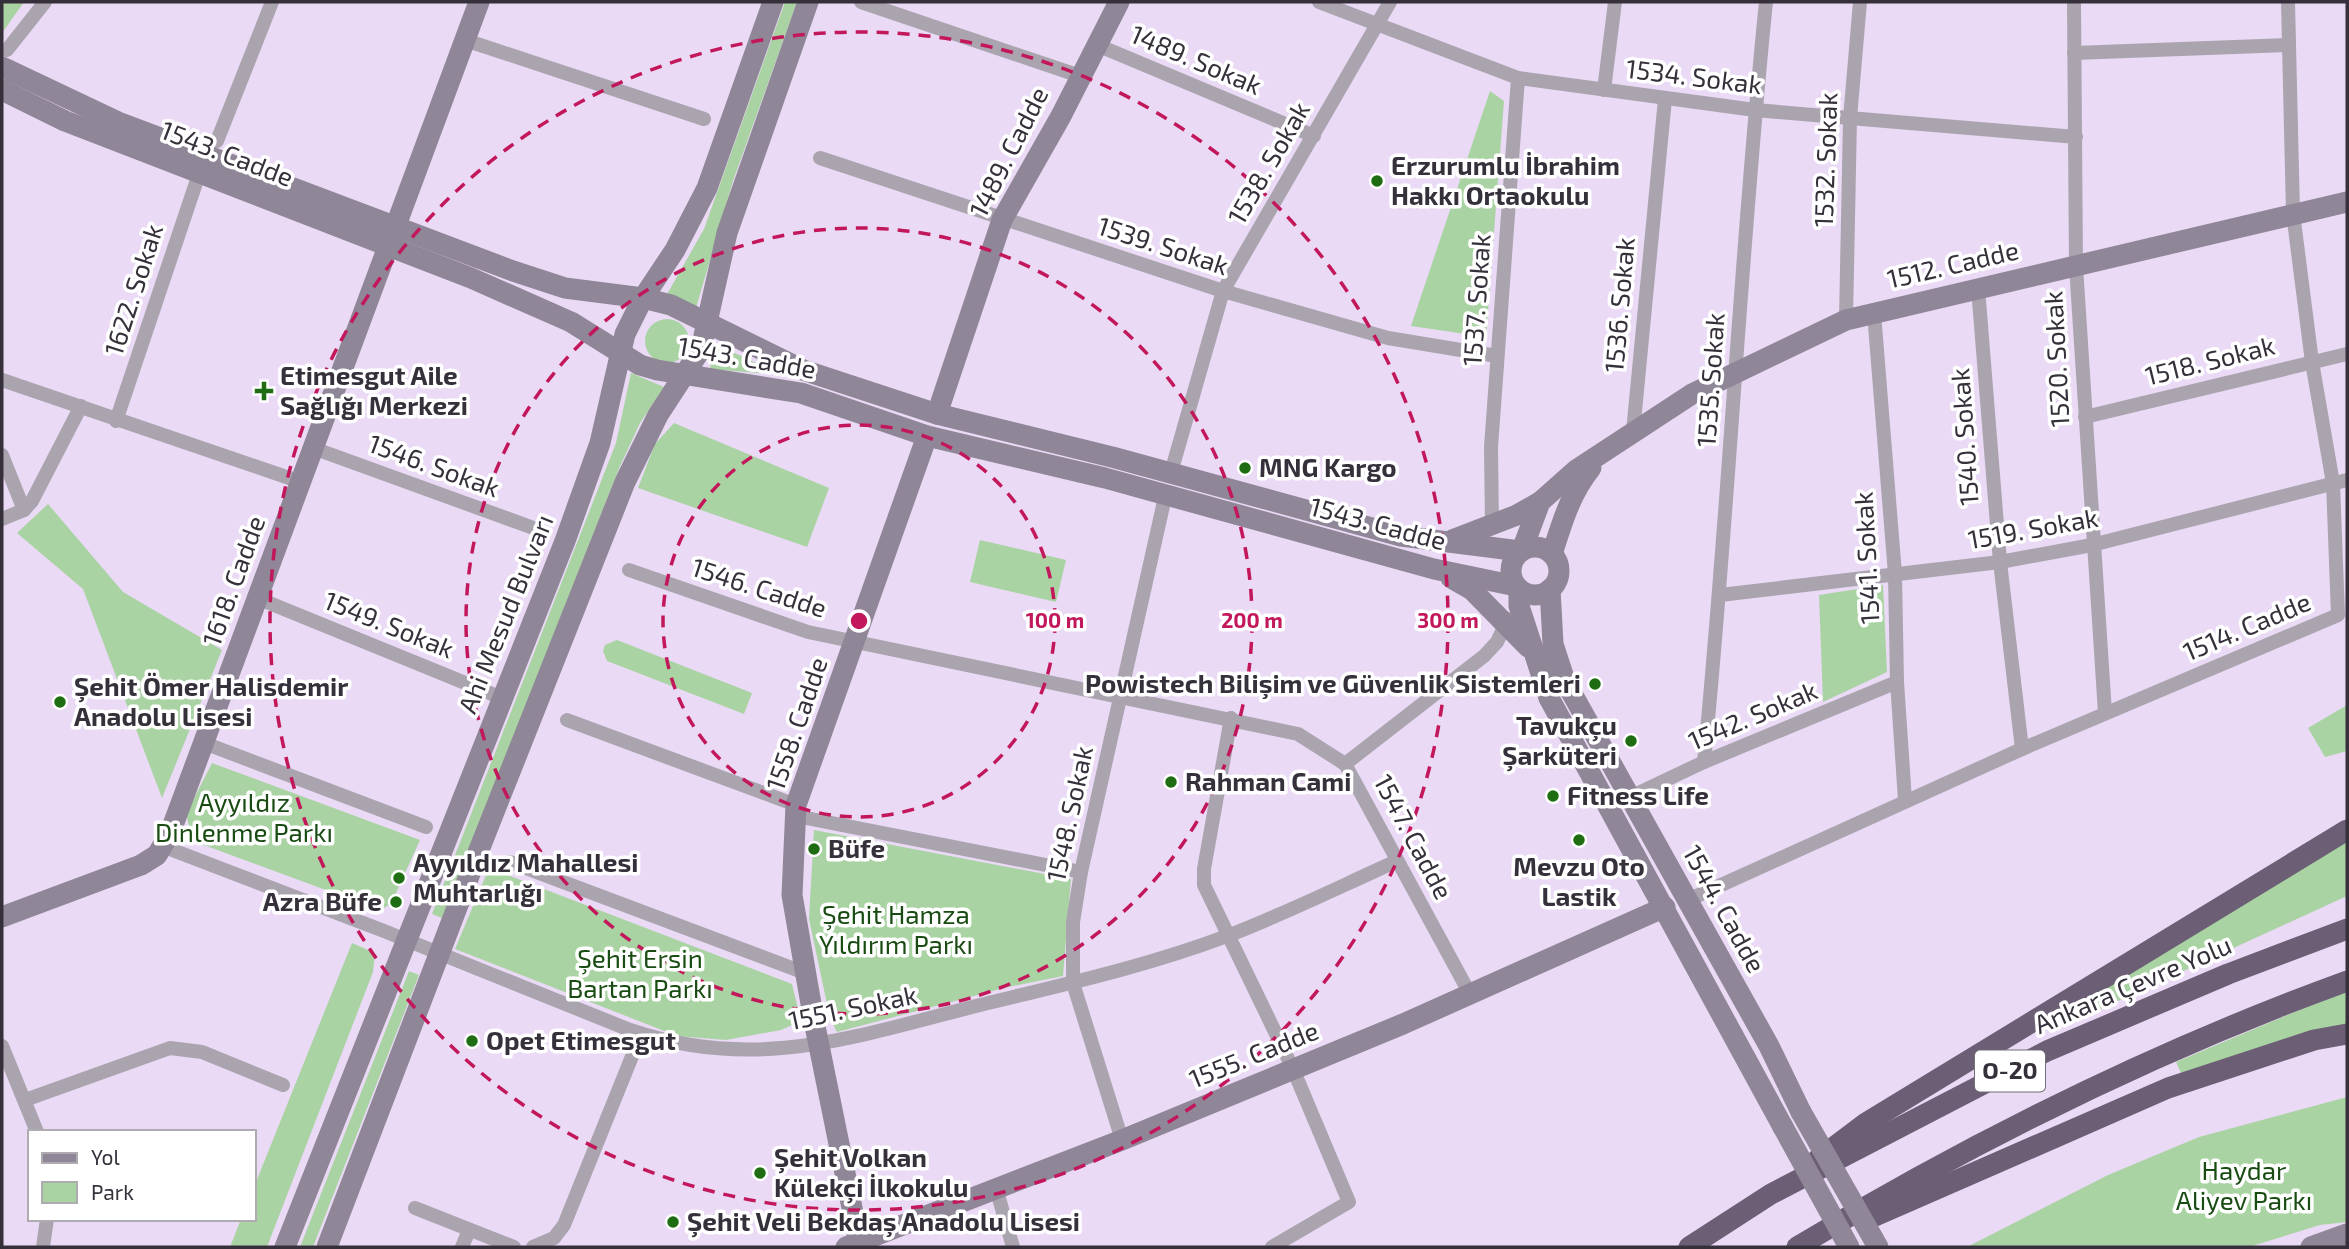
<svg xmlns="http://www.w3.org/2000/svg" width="2349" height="1249" viewBox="0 0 2349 1249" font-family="'Exo 2',sans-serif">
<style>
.green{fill:#aad3a3}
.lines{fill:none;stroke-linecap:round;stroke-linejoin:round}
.street{stroke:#aaa4af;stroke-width:14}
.secondary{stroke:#8f8697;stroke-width:21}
.highway{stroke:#6b5e75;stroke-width:21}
.secondary-bridge{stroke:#8f8697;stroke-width:21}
.ring{fill:none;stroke:#c2185b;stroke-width:3.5;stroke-dasharray:12 9}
.poi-dot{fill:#1e6d12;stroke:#fff;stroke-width:2.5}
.labels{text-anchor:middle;stroke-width:7;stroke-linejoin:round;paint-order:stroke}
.shield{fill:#fff;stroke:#726e76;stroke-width:2}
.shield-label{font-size:24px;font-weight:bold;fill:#36303b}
.street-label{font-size:26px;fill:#36303b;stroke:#fff}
.poi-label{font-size:26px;font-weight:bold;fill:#36303b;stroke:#fff;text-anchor:start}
.park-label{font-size:26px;fill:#194c12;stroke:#fff}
.centre{fill:#c2185b;stroke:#fff;stroke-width:3.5}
.ring-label{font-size:21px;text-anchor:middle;font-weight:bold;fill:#c2185b;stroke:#fff;stroke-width:7;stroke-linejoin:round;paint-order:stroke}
</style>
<rect width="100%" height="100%" fill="#eadaf5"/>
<!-- green -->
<g class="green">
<path d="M2,2h22l-22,31z"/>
<path d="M785,2h12l-64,179 -37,127 -30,-12 38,-67z"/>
<path d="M1490,91l14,10 -18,236 -75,-11z"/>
<circle cx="667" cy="341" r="22"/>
<path d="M715,344l67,31 -72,-6z"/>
<path d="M631,373l33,14 -24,36 -20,43 -178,452 -10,-4 184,-471z"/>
<path d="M674,423l155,65 -22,59 -169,-59 17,-44z"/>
<path d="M48,504l75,88 99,58 -60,148 -79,-209 -66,-56z"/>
<path d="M980,540l86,20 -10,42 -86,-20z"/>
<path d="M1883,585l4,87 -64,30 -4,-107z"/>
<path d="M617,640l135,53 -8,21 -137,-53 -4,-10 2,-6z"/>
<path d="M2347,705v46l-22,6 -17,-29z"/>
<path d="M212,763l208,77 -29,64 -11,6 -187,-69 -7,-27z"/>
<path d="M814,830l257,49 -8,97 -55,11 -171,45 -7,-14 -21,-99z"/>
<path d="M2347,837v59l-266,122 -8,-14z"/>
<path d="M489,868l303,116 9,37 -20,9 -55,10 -49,-4 -222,-87z"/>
<path d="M352,943l23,10 -2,19 -106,275h-37l11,-28h13v-32z"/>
<path d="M409,971l10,4 -106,272h-13z"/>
<path d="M2347,990v37l-165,48 -6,-13z"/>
<path d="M2347,1097v125l-27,3 -71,22h-282l141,-72 91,-38z"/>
</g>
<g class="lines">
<!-- street -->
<g class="street">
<path d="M861,2l219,74"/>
<path d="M1319,2l199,76 237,32 321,27"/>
<path d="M2074,2l2,264 29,447"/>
<path d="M465,40l239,79"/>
<path d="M1097,45l217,91"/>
<path d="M7,50l38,-48"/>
<path d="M2074,53l214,-8"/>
<path d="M1604,90l11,-88"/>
<path d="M217,141l55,-139"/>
<path d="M820,158l403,133 165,47 109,18"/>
<path d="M1978,288l22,274 22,187"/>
<path d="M1874,313l21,261 2,108 8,118"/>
<path d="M1846,320l4,-202 10,-116"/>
<path d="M2,380l299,102"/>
<path d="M2085,417l262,-63"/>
<path d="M116,421l83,-247"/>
<path d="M1633,432l32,-333"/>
<path d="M313,448l226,82"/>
<path d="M2,455l22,55"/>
<path d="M1170,476l53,-185 167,-289"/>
<path d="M2,519l22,-9 8,-9 49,-95"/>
<path d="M1492,526l-1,-79 27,-369"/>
<path d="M629,570l179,62 490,102 47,30 125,230"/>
<path d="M1720,595l280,-33 92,-17 255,-65"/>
<path d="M257,598l245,100"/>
<path d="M1231,718l-27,151v16l89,184 56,133 -77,45"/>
<path d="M567,720l229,85"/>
<path d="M204,743l222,84"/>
<path d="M1704,762c25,-253 36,-507 62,-760"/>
<path d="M1345,764l139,-108 13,-14 11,-23"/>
<path d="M1630,797l74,-35 193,-80"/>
<path d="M796,816l285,56"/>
<path d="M162,846l222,85 246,99c125,42 220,8 342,-23 85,-21 173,-40 255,-71 58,-22 114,-50 170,-75"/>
<path d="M510,862l295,111"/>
<path d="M1688,900l334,-151 316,-134 -5,-132 -21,-121 -19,-149 -5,-211"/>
<path d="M2,1046l35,86"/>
<path d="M25,1100l145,-52 32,4 81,33"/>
<path d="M1122,1140l-49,-157v-61l8,-50 84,-375"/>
<path d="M996,1188l17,59"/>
<path d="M415,1208l99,39"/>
<path d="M43,1247l4,-28"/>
<path d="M462,1247l7,-17"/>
<path d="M533,1247l21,-9 10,-13 77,-191"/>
</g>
<!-- secondary -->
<g class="secondary">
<path d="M2,67l116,55 395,149 52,17 78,10 28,7 132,65 134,44 175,43 289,79 119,15"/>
<path d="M2,90l63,31 406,157 100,44 69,43 17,5 144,23 126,43 178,42 329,91 82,17"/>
<path d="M937,414l65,-194 59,-104 58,-114"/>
<path d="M1452,540l65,-25 23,-13"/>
<circle cx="1535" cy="571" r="24"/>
<path d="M1522,550l18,-48 36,-32 116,-76 154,-74 501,-118"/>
<path d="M1552,554c10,-31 18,-60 39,-86"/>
<path d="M1451,578l21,12 56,57"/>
<path d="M1519,589v17l30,92 234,429"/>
<path d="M1550,589l3,55 12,37 204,365 32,66"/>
<path d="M2,917l139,-52 16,-10 13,-22 309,-831"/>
<path d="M285,1247l280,-706 35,-98 25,-109 18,-36 32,-48 32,-62 66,-186"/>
<path d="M327,1247l152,-397 146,-368 33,-67 43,-66 26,-116 81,-231"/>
<path d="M846,1247l276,-107 281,-116 262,-117"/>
<path d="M860,1247l-46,-226 -22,-126 4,-90 131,-369"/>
<path d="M2311,1247l36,-13"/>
</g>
<!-- highway -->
<g class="highway">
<path d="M1817,1160l49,-37 481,-293"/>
<path d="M1866,1220l302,-132 146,-48 33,-6"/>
<path d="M1689,1247l82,-53 276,-143 181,-77 119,-45"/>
<path d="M1797,1247c175,-105 358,-196 550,-266"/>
</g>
<!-- secondary-bridge -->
<g class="secondary-bridge">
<path d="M1801,1112l77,135"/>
<path d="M1783,1127l66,120"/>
</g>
</g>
<!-- distance rings -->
<g class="ring">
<circle cx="859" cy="621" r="196"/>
<circle cx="859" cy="621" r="393"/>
<circle cx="859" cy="621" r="589"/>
</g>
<!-- markers -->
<g class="poi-dot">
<circle cx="1377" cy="181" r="7"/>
<path d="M260.5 380.5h7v7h7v7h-7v7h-7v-7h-7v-7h7z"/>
<circle cx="1245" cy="468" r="7"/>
<circle cx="1595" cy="684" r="7"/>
<circle cx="60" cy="702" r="7"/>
<circle cx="1631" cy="741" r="7"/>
<circle cx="1171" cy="782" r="7"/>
<circle cx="1553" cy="796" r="7"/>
<circle cx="1579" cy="840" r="7"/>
<circle cx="814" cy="849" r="7"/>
<circle cx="399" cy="878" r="7"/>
<circle cx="396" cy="902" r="7"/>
<circle cx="472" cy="1041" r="7"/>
<circle cx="760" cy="1173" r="7"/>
<circle cx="673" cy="1222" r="7"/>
</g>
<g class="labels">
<!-- shield labels -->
<rect class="shield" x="1975" y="1050.5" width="70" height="41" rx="5"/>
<g class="shield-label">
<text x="2010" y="1079">O-20</text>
</g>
<!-- street labels -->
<g class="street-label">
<text transform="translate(1196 60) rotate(23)" y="9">1489. Sokak</text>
<text transform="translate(1694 77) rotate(7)" y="9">1534. Sokak</text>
<text transform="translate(1009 152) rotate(-63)" y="9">1489. Cadde</text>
<text transform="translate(227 154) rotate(21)" y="9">1543. Cadde</text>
<text transform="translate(1826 160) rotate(-88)" y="9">1532. Sokak</text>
<text transform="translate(1269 163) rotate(-60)" y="9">1538. Sokak</text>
<text transform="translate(1163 246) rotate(18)" y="9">1539. Sokak</text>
<text transform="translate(1953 265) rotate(-13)" y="9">1512. Cadde</text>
<text transform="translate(134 290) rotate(-72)" y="9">1622. Sokak</text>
<text transform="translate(1477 300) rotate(-86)" y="9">1537. Sokak</text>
<text transform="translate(1620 305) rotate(-85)" y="9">1536. Sokak</text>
<text transform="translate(747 358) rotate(10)" y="9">1543. Cadde</text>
<text transform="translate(2057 359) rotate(-93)" y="9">1520. Sokak</text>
<text transform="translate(2210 361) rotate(-14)" y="9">1518. Sokak</text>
<text transform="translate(1711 380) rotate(-86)" y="9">1535. Sokak</text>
<text transform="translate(1965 437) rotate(-94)" y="9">1540. Sokak</text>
<text transform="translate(434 466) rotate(20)" y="9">1546. Sokak</text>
<text transform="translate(1378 524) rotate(15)" y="9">1543. Cadde</text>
<text transform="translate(2033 529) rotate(-10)" y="9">1519. Sokak</text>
<text transform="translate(1867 558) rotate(-93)" y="9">1541. Sokak</text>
<text transform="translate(234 581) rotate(-70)" y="9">1618. Cadde</text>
<text transform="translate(759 588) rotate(18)" y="9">1546. Cadde</text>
<text transform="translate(506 614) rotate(-68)" y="9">Ahi Mesud Bulvarı</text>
<text transform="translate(389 625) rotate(22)" y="9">1549. Sokak</text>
<text transform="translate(2247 627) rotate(-23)" y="9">1514. Cadde</text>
<text transform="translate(1753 716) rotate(-23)" y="9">1542. Sokak</text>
<text transform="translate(797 724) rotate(-71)" y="9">1558. Cadde</text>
<text transform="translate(1070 814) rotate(-78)" y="9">1548. Sokak</text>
<text transform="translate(1413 837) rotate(62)" y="9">1547. Cadde</text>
<text transform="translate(1724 909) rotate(61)" y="9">1544. Cadde</text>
<text transform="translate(2133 985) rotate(-23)" y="9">Ankara Çevre Yolu</text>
<text transform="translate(853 1008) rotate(-12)" y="9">1551. Sokak</text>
<text transform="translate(1254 1055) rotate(-22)" y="9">1555. Cadde</text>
</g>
<!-- poi labels -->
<g class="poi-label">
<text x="1391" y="175">Erzurumlu İbrahim<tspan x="1391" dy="30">Hakkı Ortaokulu</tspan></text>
<text x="280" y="385">Etimesgut Aile<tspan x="280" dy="30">Sağlığı Merkezi</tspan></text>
<text x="1259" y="477">MNG Kargo</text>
<text x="1581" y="693" text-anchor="end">Powistech Bilişim ve Güvenlik Sistemleri</text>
<text x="74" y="696">Şehit Ömer Halisdemir<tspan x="74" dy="30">Anadolu Lisesi</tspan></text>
<text x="1617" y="735" text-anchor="end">Tavukçu<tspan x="1617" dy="30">Şarküteri</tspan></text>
<text x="1185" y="791">Rahman Cami</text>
<text x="1567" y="805">Fitness Life</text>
<text x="828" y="858">Büfe</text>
<text x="413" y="872">Ayyıldız Mahallesi<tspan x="413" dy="30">Muhtarlığı</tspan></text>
<text x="1579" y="876" text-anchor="middle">Mevzu Oto<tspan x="1579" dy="30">Lastik</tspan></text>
<text x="382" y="911" text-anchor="end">Azra Büfe</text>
<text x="486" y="1050">Opet Etimesgut</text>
<text x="774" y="1167">Şehit Volkan<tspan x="774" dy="30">Külekçi İlkokulu</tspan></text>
<text x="687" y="1231">Şehit Veli Bekdaş Anadolu Lisesi</text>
</g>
<!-- park labels -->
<g class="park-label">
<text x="244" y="812">Ayyıldız<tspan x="244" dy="30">Dinlenme Parkı</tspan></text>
<text x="896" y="924">Şehit Hamza<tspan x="896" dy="30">Yıldırım Parkı</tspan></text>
<text x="640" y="968">Şehit Ersin<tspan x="640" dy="30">Bartan Parkı</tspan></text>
<text x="2244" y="1180">Haydar<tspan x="2244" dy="30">Aliyev Parkı</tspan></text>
</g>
</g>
<circle cx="859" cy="621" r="10" class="centre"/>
<g class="ring-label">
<text x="1055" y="628">100 m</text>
<text x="1252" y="628">200 m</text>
<text x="1448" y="628">300 m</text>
</g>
<!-- border -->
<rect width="2349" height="1249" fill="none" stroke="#36303b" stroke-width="7"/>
<!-- legend -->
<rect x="28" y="1130" width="228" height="91" fill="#ffffff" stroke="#afacb1" stroke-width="2"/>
<rect x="42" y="1153" width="35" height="10" fill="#8f8697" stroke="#afacb1" stroke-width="2"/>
<text x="91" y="1165" font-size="21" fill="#36303b">Yol</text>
<rect x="42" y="1182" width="35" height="21" fill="#aad3a3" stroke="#afacb1" stroke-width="2"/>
<text x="91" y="1200" font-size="21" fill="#36303b">Park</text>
</svg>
